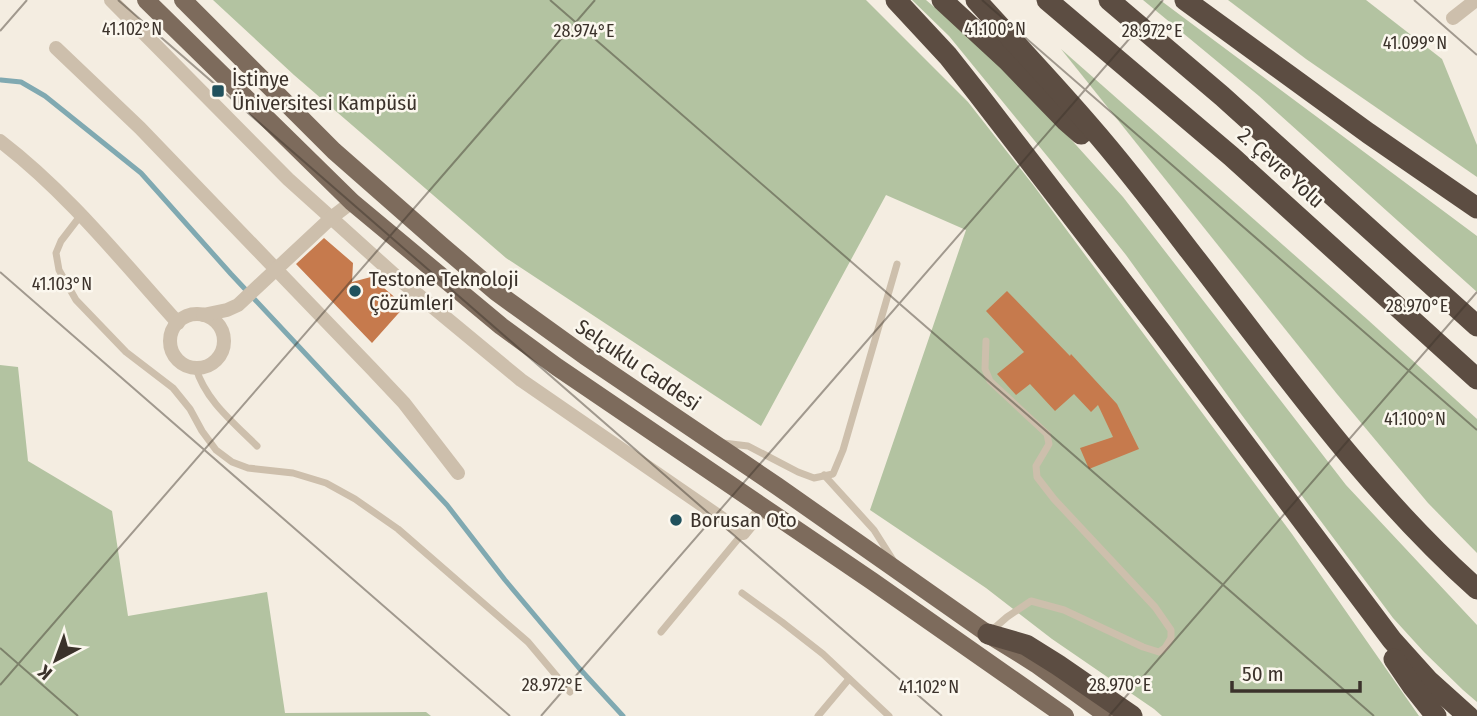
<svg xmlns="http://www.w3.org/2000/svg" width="1477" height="716" viewBox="0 0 1477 716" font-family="'Fira Sans Condensed',sans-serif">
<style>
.green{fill:#b3c3a1}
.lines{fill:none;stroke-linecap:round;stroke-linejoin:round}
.stream{stroke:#80a9b1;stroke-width:5}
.building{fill:#c67a4d}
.service{stroke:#cdbfac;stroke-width:7}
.minor{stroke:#cdbfac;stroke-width:14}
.primary{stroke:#7d6b5c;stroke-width:18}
.motorway{stroke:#5c4d42;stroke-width:21}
.ticks{fill:none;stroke:#3b322b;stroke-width:2;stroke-opacity:0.45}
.poi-dot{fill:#20515d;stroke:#fbf7ee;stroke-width:2.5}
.labels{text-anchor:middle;stroke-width:5;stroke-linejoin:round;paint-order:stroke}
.poi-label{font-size:21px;fill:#3b322b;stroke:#fbf7ee;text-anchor:start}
.street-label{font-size:21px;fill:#3b322b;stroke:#fbf7ee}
.ticks-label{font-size:18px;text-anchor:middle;fill:#3b322b;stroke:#fbf7ee;stroke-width:5;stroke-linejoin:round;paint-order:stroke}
</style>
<rect width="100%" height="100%" fill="#f4ede1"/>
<!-- green -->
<g class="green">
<path d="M213,0h653l102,102 66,84 258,348 127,182h-257l-8,-7 -102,-70 -66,-51 -116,-78 96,-280 -80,-35 -125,231 -255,-168 -212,-183z"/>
<path d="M912,0h14l48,41 56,53 93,103 223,288 131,140v77l-14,-12 -39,-38 -31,-34 -152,-204 -115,-159 -74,-93 -103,-126z"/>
<path d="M1143,0h17l317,236v56l-218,-196z"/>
<path d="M1228,0h138l76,59 35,86v32l-171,-118z"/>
<path d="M1061,49l307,271 109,99v134l-49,-50 -91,-109z"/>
<path d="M0,365l18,2 10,94 84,50 16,105 139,-24 18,121 141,-1 5,4h-431z"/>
</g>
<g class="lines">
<!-- stream -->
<path class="stream" d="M1,80l20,2 24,14 96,77 90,101 216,231 58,75 74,88 44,48"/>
</g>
<!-- building -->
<g class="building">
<path d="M324,238l29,25 -1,19 19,-5 34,29 -33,37 -76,-79z"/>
<path d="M1007,291l63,65 1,-2 46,50 22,45 -50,20 -9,-21 33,-11 -15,-32 -7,7 -17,-18 -19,17 -25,-27 -14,11 -19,-21 27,-22 -38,-41z"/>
</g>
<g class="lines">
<!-- service -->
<g class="service">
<path d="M81,215l-20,26 -5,12 3,17 17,30 50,52 47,36 17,21 12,22 14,19 16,12 16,6 45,5 33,10 29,16 43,30 130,113 42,50"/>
<path d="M986,341l-1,28 5,12 57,53 2,10 -13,22 1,11 17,22 101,108 16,23v8l-6,10 -6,4 -16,-5 -79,-37 -33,-9 -24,16 -16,14"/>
<path d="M196,368c9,32 38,55 61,78"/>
<path d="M723,443l25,3 50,26 16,6 19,-4 10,-24 54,-186"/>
<path d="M824,475l50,55 19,30"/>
<path d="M742,593l40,29 41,32 66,62"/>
<path d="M661,632l82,-99"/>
<path d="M818,716l31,-37"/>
</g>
<!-- minor -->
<g class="minor">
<path d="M111,0l177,179 111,100 122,101 222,153 21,-26"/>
<path d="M1453,18l23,-18"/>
<path d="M56,48l84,80 231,240 33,35 54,70"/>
<path d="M0,141c68,52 121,119 178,182"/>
<circle cx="197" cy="341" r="27"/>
<path d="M203,315l24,-5 11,-5 93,-87 21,-16"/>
</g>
<!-- primary -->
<g class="primary">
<path d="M146,0l206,202 149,124 56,41 315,214 193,135"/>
<path d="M183,0l151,151 107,94 55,47 89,64 192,130 211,148 48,30 72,52"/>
</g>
<!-- motorway -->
<g class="motorway">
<path d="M896,0l52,56 30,38 183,238 231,308 36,40 40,36"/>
<path d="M942,0l65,60 58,60 16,14"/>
<path d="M976,0c38,42 77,83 114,126 35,40 67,82 99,124 91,117 177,240 288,339"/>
<path d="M1047,0l184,156 246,223"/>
<path d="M1109,0l113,96 255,230"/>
<path d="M1185,0l183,133 109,75"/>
<path d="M988,634l38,11 32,20 74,51"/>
<path d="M1394,659l19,28 23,29"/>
</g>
</g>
<!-- ticks -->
<path class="ticks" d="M118,0l824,716M550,0l824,716M982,0l495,430M1414,0l63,55M0,31l27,-31M0,272l510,444M0,648l78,68M0,685l595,-685M541,716l622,-716M1109,716l368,-424"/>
<!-- markers -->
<g class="poi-dot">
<rect x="211" y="84" width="14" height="14" rx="3.5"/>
<circle cx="355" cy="291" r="7"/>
<circle cx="676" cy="520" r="7"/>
</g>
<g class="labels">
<!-- poi labels -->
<g class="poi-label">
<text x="232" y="86">İstinye<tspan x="232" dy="24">Üniversitesi Kampüsü</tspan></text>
<text x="369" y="286">Testone Teknoloji<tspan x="369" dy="24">Çözümleri</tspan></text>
<text x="690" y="527">Borusan Oto</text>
</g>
<!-- street labels -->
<g class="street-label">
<text transform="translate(1281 168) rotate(42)" y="7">2. Çevre Yolu</text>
<text transform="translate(638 365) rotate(34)" y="7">Selçuklu Caddesi</text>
</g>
</g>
<g class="ticks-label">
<text x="132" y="35">41.102°N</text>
<text x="995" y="35">41.100°N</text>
<text x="584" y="37">28.974°E</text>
<text x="1152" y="37">28.972°E</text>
<text x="1415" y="49">41.099°N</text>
<text x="62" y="290">41.103°N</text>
<text x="1417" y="312">28.970°E</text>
<text x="1415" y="425">41.100°N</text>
<text x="552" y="691">28.972°E</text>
<text x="1120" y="691">28.970°E</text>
<text x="929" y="693">41.102°N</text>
</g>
<!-- north arrow -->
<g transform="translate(56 660) rotate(221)" stroke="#fbf7ee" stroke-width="5" paint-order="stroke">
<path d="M0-5L12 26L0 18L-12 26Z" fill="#3b322b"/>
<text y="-10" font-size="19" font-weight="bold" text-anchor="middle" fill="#3b322b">K</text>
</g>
<!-- scale -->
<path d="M1232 681v10h128v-10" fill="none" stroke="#3b322b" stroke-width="3.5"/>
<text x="1242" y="681" font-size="21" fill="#3b322b" stroke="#fbf7ee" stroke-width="5" paint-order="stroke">50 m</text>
</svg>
